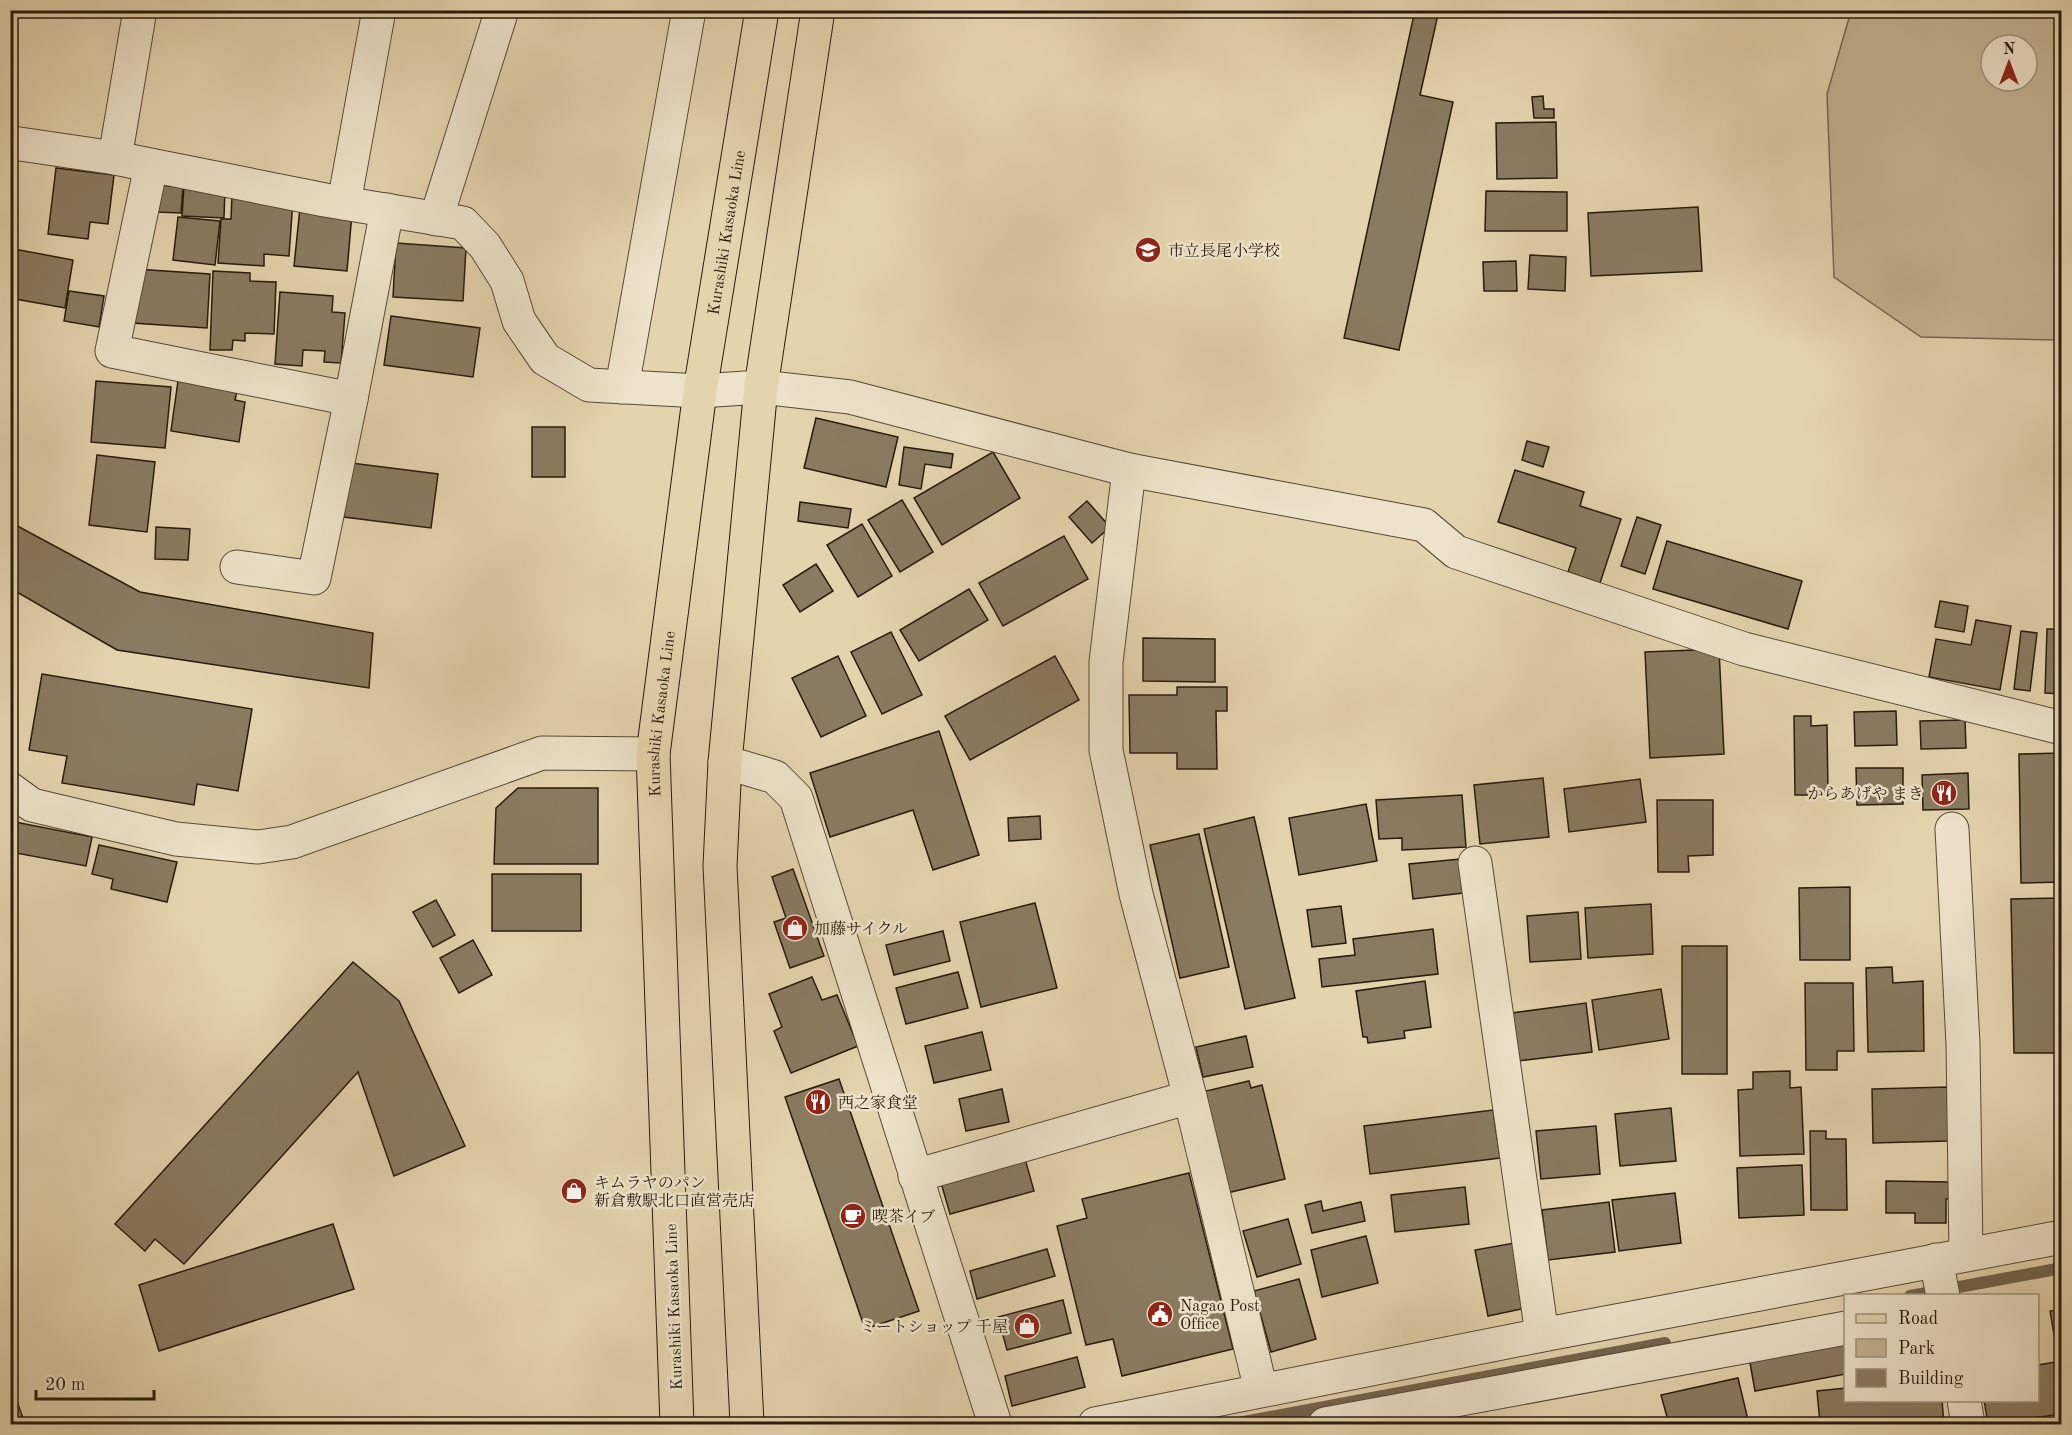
<svg xmlns="http://www.w3.org/2000/svg" width="2072" height="1435" viewBox="0 0 2072 1435" font-family="'Old Standard TT','Noto Serif JP',serif">
<style>
.green{fill:#c4b593;stroke:#766850;stroke-width:1.5;fill-rule:evenodd}
.lines{fill:none;stroke-linecap:round;stroke-linejoin:round}
.stream{stroke:#72644e;stroke-width:12}
.building{fill:#897b61;stroke:#271b0e;stroke-width:1.5}
.minor-casing{stroke:#564936;stroke-width:35}
.major-casing{stroke:#271b0e;stroke-width:35}
.minor{stroke:#ede3ca;stroke-width:33}
.major{stroke:#e4d4ae;stroke-width:33}
.labels{text-anchor:middle;stroke-width:5;stroke-linejoin:round;paint-order:stroke}
.street-label{font-size:16px;fill:#271b0e;stroke:#ede3ca}
.poi-label{font-size:16px;fill:#271b0e;stroke:#ede3ca;text-anchor:start}
</style>
<rect width="100%" height="100%" fill="#e4d4ae"/>
<filter id="stains"><feTurbulence type="fractalNoise" baseFrequency=".00333" numOctaves="4"/><feColorMatrix values="0 0 0 0 .2 0 0 0 0 .09 0 0 0 0 .02 0 0 0 .5 -.17"/></filter>
<radialGradient id="worn" r=".72"><stop offset=".6" stop-color="#630" stop-opacity="0"/><stop offset="1" stop-color="#630" stop-opacity=".3"/></radialGradient>
<!-- green -->
<path class="green" d="M1851,11h210v329l-140,-3 -87,-60 -7,-183zM1991,45h36v36h-36z"/>
<g class="lines">
<!-- stream -->
<g class="stream">
<path d="M1910,1296l152,-28"/>
<path d="M1233,1424l432,-81"/>
</g>
</g>
<!-- building -->
<g class="building">
<path d="M1415,10h24l-19,85 33,7 -54,248 -55,-12z"/>
<path d="M1543,96l1,13h10v9h-20l-2,-21z"/>
<path d="M1556,122l1,56 -60,1 -1,-56z"/>
<path d="M56,168l58,7 -6,49 -18,-2 -2,17 -40,-5z"/>
<path d="M159,185l24,2 -2,26 -24,-1z"/>
<path d="M184,186l41,2 -1,30 -42,-2z"/>
<path d="M1486,191l81,1v39h-82z"/>
<path d="M232,195l61,4 -4,57 -25,-2v12l-46,-3 3,-44h10z"/>
<path d="M1698,207l4,64 -111,5 -3,-63z"/>
<path d="M300,208l52,5 -5,58 -53,-5z"/>
<path d="M178,217l42,4 -5,44 -42,-5z"/>
<path d="M396,243l70,5 -3,53 -70,-4z"/>
<path d="M14,249l59,11 -8,48 -55,-10v-30z"/>
<path d="M1530,255l36,2 -1,34 -37,-2z"/>
<path d="M1516,261l1,30h-33l-1,-29z"/>
<path d="M135,269l75,5 -3,54 -75,-5z"/>
<path d="M213,271l37,2v8l26,1 -2,52 -29,-1v8l-12,-1 -1,10h-22z"/>
<path d="M69,291l35,5 -5,31 -35,-6z"/>
<path d="M280,292l53,4 -1,16 13,1 -4,50 -17,-1 1,-11 -22,-1 -1,16 -27,-2z"/>
<path d="M391,316l89,12 -7,49 -89,-12z"/>
<path d="M179,374l58,17 -2,9 10,2 -6,40 -68,-11z"/>
<path d="M96,381l75,6 -6,61 -74,-6z"/>
<path d="M816,418l82,19 -12,50 -82,-19z"/>
<rect x="532" y="427" width="33" height="50"/>
<path d="M1527,441l22,6 -6,20 -21,-7z"/>
<path d="M904,447l49,7 -2,14 -26,-4 -4,25 -22,-4z"/>
<path d="M993,452l27,46 -78,47 -28,-47z"/>
<path d="M97,455l58,7 -8,70 -58,-7z"/>
<path d="M351,463l87,11 -7,54 -87,-11z"/>
<path d="M1515,470l69,22 -4,14 41,13 -21,64 -32,-11 8,-24 -78,-26z"/>
<path d="M902,500l31,52 -33,20 -32,-52z"/>
<path d="M1087,501l23,26 -18,16 -23,-26z"/>
<path d="M800,502l51,7 -3,19 -50,-7z"/>
<path d="M1637,517l24,8 -16,49 -24,-8z"/>
<path d="M10,522l130,70 233,41 -4,55 -252,-38 -107,-62z"/>
<path d="M862,524l30,52 -34,21 -31,-52z"/>
<path d="M156,527l34,2 -2,31 -33,-1z"/>
<path d="M1064,536l24,43 -85,47 -24,-43z"/>
<path d="M1667,541l135,40 -14,48 -135,-40z"/>
<path d="M816,564l17,27 -33,21 -17,-27z"/>
<path d="M969,589l19,31 -69,41 -19,-31z"/>
<path d="M1940,601l28,5 -4,26 -29,-5z"/>
<path d="M1976,620l35,6 -11,64 -71,-13 7,-38 35,6z"/>
<path d="M2047,629h15v65l-17,-1z"/>
<path d="M2021,631l16,2 -7,58 -16,-2z"/>
<path d="M891,632l31,63 -40,19 -31,-62z"/>
<path d="M1143,638l72,1v43l-72,-1z"/>
<path d="M1719,649l5,105 -74,4 -5,-106z"/>
<path d="M838,656l28,60 -45,21 -29,-59z"/>
<path d="M1055,656l24,44 -109,60 -25,-44z"/>
<path d="M42,674l210,35 -14,82 -41,-7 -3,21 -132,-22 5,-27 -38,-6z"/>
<path d="M1177,687h50v24h-11l1,58h-40v-16h-47l-1,-58h48z"/>
<path d="M1896,711l1,34 -42,1 -1,-34z"/>
<path d="M1794,716h17v10l16,-1 1,70h-33z"/>
<path d="M1965,720l1,28 -45,1 -1,-28z"/>
<path d="M939,731l40,124 -46,15 -20,-60 -83,27 -20,-64z"/>
<path d="M2062,753v129l-41,1 -2,-129z"/>
<path d="M1856,768h47v36l-46,1z"/>
<path d="M1968,773l1,36 -46,1 -1,-35z"/>
<path d="M1543,778l6,59 -69,7 -6,-59z"/>
<path d="M1640,779l6,43 -77,10 -5,-43z"/>
<path d="M518,788h80v76h-104l2,-56z"/>
<path d="M1462,795l4,52 -64,3v-12l-23,1 -3,-39z"/>
<path d="M1657,800h56v55l-25,1 1,16h-31z"/>
<path d="M1366,804l11,57 -78,14 -10,-57z"/>
<path d="M1040,816l1,23 -32,2 -1,-23z"/>
<path d="M1254,817l41,181 -50,11 -41,-180z"/>
<path d="M10,821l82,16 -6,29 -76,-14z"/>
<path d="M1199,834l30,133 -49,11 -30,-133z"/>
<path d="M99,845l78,17 -10,40 -56,-13 2,-10 -21,-5z"/>
<path d="M1460,859l3,34 -50,6 -4,-35z"/>
<path d="M793,869l31,87 -34,12 -16,-46 12,-4 -14,-41z"/>
<rect x="492" y="874" width="89" height="57"/>
<path d="M1850,887v73h-50l-1,-72z"/>
<path d="M2062,898v155h-48l-3,-154z"/>
<path d="M436,900l19,35 -22,12 -20,-35z"/>
<path d="M1035,903l22,85 -76,19 -21,-85z"/>
<path d="M1651,904l2,50 -65,4 -3,-50z"/>
<path d="M1341,906l5,37 -34,4 -5,-37z"/>
<path d="M1578,912l3,47 -51,3 -3,-46z"/>
<path d="M1433,929l5,45 -116,13 -3,-28 36,-4 -2,-16z"/>
<path d="M943,931l7,30 -56,14 -8,-30z"/>
<path d="M473,940l19,35 -33,18 -19,-35z"/>
<rect x="1682" y="946" width="45" height="128"/>
<path d="M353,962l46,39 66,145 -71,30 -36,-104 -174,192 -29,-25 -10,12 -30,-27z"/>
<path d="M1892,967l1,16 30,-2 1,70 -56,1 -2,-84z"/>
<path d="M958,972l10,36 -62,16 -10,-36z"/>
<path d="M812,977l10,23 15,-5 21,51 -67,27 -17,-42 8,-4 -13,-33z"/>
<path d="M1425,981l6,46 -27,4 1,7 -37,5 -1,-6h-4l-7,-46z"/>
<path d="M1805,983h48l1,68h-17v19h-31z"/>
<path d="M1661,989l8,50 -70,11 -7,-50z"/>
<path d="M1586,1003l6,49 -74,9 -6,-48z"/>
<path d="M982,1032l9,38 -57,13 -9,-37z"/>
<path d="M1246,1036l7,31 -50,10 -7,-30z"/>
<path d="M1790,1071v17l11,-1 3,67 -64,2 -2,-66 15,-1v-17z"/>
<path d="M839,1079l80,232 -54,18 -80,-232z"/>
<path d="M1249,1081l2,7 11,-3 23,94 -58,14 -25,-101z"/>
<path d="M1948,1087l1,54 -76,2 -1,-54z"/>
<path d="M1002,1089l7,33 -43,9 -7,-32z"/>
<path d="M1671,1108l5,53 -56,5 -5,-52z"/>
<path d="M1493,1110l7,48 -130,16 -6,-48z"/>
<path d="M1596,1126l4,48 -59,5 -5,-48z"/>
<path d="M1810,1131h16v8h20l1,71h-36z"/>
<path d="M1022,1148l12,43 -84,23 -12,-42z"/>
<path d="M1802,1165l2,50 -65,3 -2,-50z"/>
<path d="M1189,1173l44,176 -111,27 -9,-37 -27,6 -29,-119 30,-8 -5,-19z"/>
<path d="M1886,1181l64,1v17h-4v24h-31v-10h-29z"/>
<path d="M1465,1187l4,37 -74,8 -4,-37z"/>
<path d="M1675,1193l6,50 -62,8 -7,-51z"/>
<path d="M1321,1201l2,10 38,-9 4,19 -53,12 -7,-28z"/>
<path d="M1609,1202l6,50 -67,8 -6,-50z"/>
<path d="M1288,1219l13,45 -44,13 -14,-46z"/>
<path d="M333,1224l21,65 -195,62 -20,-66z"/>
<path d="M1366,1236l12,47 -56,14 -11,-47z"/>
<path d="M1514,1243l12,65 -38,8 -13,-66z"/>
<path d="M1047,1249l8,27 -78,23 -7,-28z"/>
<path d="M1299,1279l17,60 -45,13 -17,-61z"/>
<path d="M1063,1300l8,33 -64,17 -9,-33z"/>
<path d="M2062,1309v42l-5,1 -7,-41z"/>
<path d="M1844,1340l2,34 -91,17 -6,-34z"/>
<path d="M1077,1357l8,30 -73,19 -7,-30z"/>
<path d="M2062,1361v53l-74,10 -4,-24h54v-35z"/>
<path d="M1738,1378l11,46h-80l-8,-29z"/>
<path d="M10,1383l15,40 -4,1h-11z"/>
<path d="M1846,1388v12h96l2,24h-124l-3,-33z"/>
</g>
<g class="lines">
<!-- minor casing -->
<g class="minor-casing">
<g id="minor">
<path d="M13,143l102,15 210,42 138,23 22,23 22,35 12,40 26,38 44,26 111,6 61,-4 89,10 279,73 295,55 32,27 288,97 318,79"/>
<path d="M115,158l25,-148"/>
<path d="M151,166l-39,185 239,48 -37,179 -77,-11"/>
<path d="M344,203l35,-193"/>
<path d="M436,219l66,-209"/>
<path d="M622,387l67,-377"/>
<path d="M351,399l36,-189"/>
<path d="M1129,470l-23,192v88l30,144 54,203 71,293"/>
<path d="M725,762l50,15 21,21 199,626"/>
<path d="M10,789l22,16 144,34 82,8 34,-5 250,-89 111,1"/>
<path d="M1952,829l11,215 3,210"/>
<path d="M1475,863l67,472"/>
<path d="M915,1176l275,-79"/>
<path d="M1936,1260l7,36"/>
<path d="M1964,1400l4,24"/>
<path d="M1095,1424l447,-89 520,-98"/>
<path d="M1325,1424l521,-96"/>
</g>
</g>
<!-- major casing -->
<g class="major-casing">
<g id="major">
<path id="s1" d="M677,1424l-24,-670 47,-363 62,-381"/>
<path d="M747,1424l-27,-558 5,-104 36,-375 57,-377"/>
</g>
</g>
<!-- minor -->
<use href="#minor" class="minor"/>
<!-- major -->
<use href="#major" class="major"/>
</g>
<!-- icons -->
<defs>
<g id="school-disc" transform="scale(1.35)"><circle r="9.5" fill="#8f2418" stroke="#ede3ca"/><path d="M0-5L7-2L0 1L-7-2ZM-4 1L0 2.5L4 1V4Q0 6-4 4Z" fill="#fff"/></g>
<g id="restaurant-disc" transform="scale(1.35)"><circle r="9.5" fill="#8f2418" stroke="#ede3ca"/><path d="M-5-6h1v4h1v-4h1v4h1v-4h1v5L-1.5 .5V6h-2V.5L-5-1ZM5-6V6H3V1.5H1.5Q1.5-4 5-6Z" fill="#fff"/></g>
<g id="shop-disc" transform="scale(1.35)"><circle r="9.5" fill="#8f2418" stroke="#ede3ca"/><path d="M-5-2.5h2.3a2.7 3.5 0 0 1 5.4 0H5L5.5 6h-11ZM-1.5-2.5h3a1.5 2.3 0 0 0-3 0Z" fill="#fff"/></g>
<g id="cafe-disc" transform="scale(1.35)"><circle r="9.5" fill="#8f2418" stroke="#ede3ca"/><path d="M-5.5-4.5H6V0H3Q3 3.5 0 3.5H-2.5Q-5.5 3.5-5.5 0ZM3-3.2v2h1.7v-2ZM-6 4.5H4V6H-6Z" fill="#fff"/></g>
<g id="civic-disc" transform="scale(1.35)"><circle r="9.5" fill="#8f2418" stroke="#ede3ca"/><path d="M-.6-6.5H3V-4.5H.6V-3L4-1V1h2V6H-6V1h2V-1L-.6-3ZM-1.2 2.5V6h2.4V2.5Z" fill="#fff"/></g>
</defs>
<g fill-rule="evenodd">
<use href="#school-disc" x="1148" y="250"/>
<use href="#restaurant-disc" x="1944" y="793"/>
<use href="#shop-disc" x="795" y="928"/>
<use href="#restaurant-disc" x="818" y="1102"/>
<use href="#shop-disc" x="574" y="1191"/>
<use href="#cafe-disc" x="853" y="1216"/>
<use href="#civic-disc" x="1160" y="1314"/>
<use href="#shop-disc" x="1027" y="1326"/>
</g>
<g class="labels">
<!-- street labels -->
<g class="street-label">
<text dy="6" stroke="none"><textPath href="#s1" startOffset="1197">Kurashiki Kasaoka Line</textPath></text>
<text dy="6" stroke="none"><textPath href="#s1" startOffset="711">Kurashiki Kasaoka Line</textPath></text>
<text transform="translate(673 1307) rotate(-92)" y="6">Kurashiki Kasaoka Line</text>
</g>
<!-- poi labels -->
<g class="poi-label">
<text x="1168" y="256">市立長尾小学校</text>
<text x="1924" y="799" text-anchor="end">からあげや まき</text>
<text x="814" y="934">加藤サイクル</text>
<text x="838" y="1108">西之家食堂</text>
<text x="594" y="1188">キムラヤのパン<tspan x="594" dy="18">新倉敷駅北口直営売店</tspan></text>
<text x="872" y="1222">喫茶イブ</text>
<text x="1180" y="1311">Nagao Post<tspan x="1180" dy="18">Office</tspan></text>
<text x="1008" y="1332" text-anchor="end">ミートショップ 千屋</text>
</g>
</g>
<!-- margin -->
<rect width="2072" height="1435" fill="none" stroke="#e4d4ae" stroke-width="36"/>
<rect x="12" y="12" width="2048" height="1411" fill="none" stroke="#271b0e" stroke-width="3"/>
<rect x="18" y="18" width="2036" height="1399" fill="none" stroke="#271b0e" stroke-width="1.5"/>
<!-- legend -->
<rect x="1844" y="1294" width="195" height="108" fill="#ede3ca" stroke="#9e937f" stroke-width="1.5"/>
<rect x="1856" y="1314" width="30" height="9" fill="#e4d4ae" stroke="#9e937f" stroke-width="1.5"/>
<text x="1898" y="1324" font-size="18" fill="#271b0e">Road</text>
<rect x="1856" y="1339" width="30" height="18" fill="#c4b593" stroke="#9e937f" stroke-width="1.5"/>
<text x="1898" y="1354" font-size="18" fill="#271b0e">Park</text>
<rect x="1856" y="1369" width="30" height="18" fill="#897b61" stroke="#9e937f" stroke-width="1.5"/>
<text x="1898" y="1384" font-size="18" fill="#271b0e">Building</text>
<!-- north arrow -->
<g transform="translate(2009 63)"><circle r="28" fill="#ede3ca" stroke="#9e937f" stroke-width="1.5"/>
<path d="M0-4.5L10 22L0 15L-10 22Z" fill="#8f2418"/>
<text y="-9" font-size="16" font-weight="bold" text-anchor="middle" fill="#271b0e">N</text>
</g>
<!-- scale -->
<path d="M36 1390v9h118v-9" fill="none" stroke="#271b0e" stroke-width="3"/>
<text x="45" y="1390" font-size="18" fill="#271b0e" stroke="#ede3ca" stroke-width="4.5" paint-order="stroke">20 m</text>
<rect width="100%" height="100%" filter="url(#stains)"/>
<rect width="100%" height="100%" fill="url(#worn)"/>
</svg>
